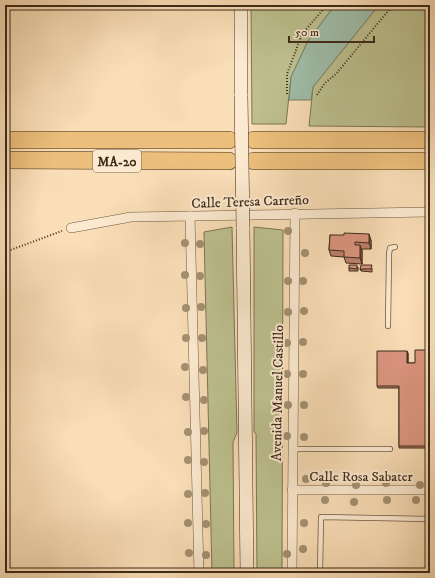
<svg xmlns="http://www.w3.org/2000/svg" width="435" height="578" viewBox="0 0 435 578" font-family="'IM FELL DW Pica',serif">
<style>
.green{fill:#bdc18f;stroke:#7d7654}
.water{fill:#9fbda9;stroke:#788270}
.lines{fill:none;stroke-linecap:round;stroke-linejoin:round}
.service-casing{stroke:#6c5741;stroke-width:6}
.minor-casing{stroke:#6c5741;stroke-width:10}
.secondary-casing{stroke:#3d2a1a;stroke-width:14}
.motorway-casing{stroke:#3d2a1a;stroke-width:18}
.path{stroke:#3d2a1a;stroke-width:2;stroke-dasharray:1 2;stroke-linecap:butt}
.service{stroke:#fcead0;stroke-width:4.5}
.minor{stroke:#fcead0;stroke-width:9}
.secondary{stroke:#fcead0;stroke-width:13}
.motorway{stroke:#edbf7c;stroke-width:17}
.secondary-bridge-casing{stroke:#3d2a1a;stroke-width:14;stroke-linecap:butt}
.secondary-bridge{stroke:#fcead0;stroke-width:13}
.tree{fill:#a49071}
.wall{fill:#bc806d;stroke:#3d2a1a}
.shaded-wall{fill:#996859;stroke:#3d2a1a}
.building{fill:#db957f;stroke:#3d2a1a}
.labels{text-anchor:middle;stroke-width:4;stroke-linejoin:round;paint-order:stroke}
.shield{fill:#fcead0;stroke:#766451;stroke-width:1}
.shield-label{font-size:13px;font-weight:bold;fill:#3d2a1a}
.street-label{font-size:14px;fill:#3d2a1a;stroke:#fcead0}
</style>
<rect width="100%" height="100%" fill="#fadeb7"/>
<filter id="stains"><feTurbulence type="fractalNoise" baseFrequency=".005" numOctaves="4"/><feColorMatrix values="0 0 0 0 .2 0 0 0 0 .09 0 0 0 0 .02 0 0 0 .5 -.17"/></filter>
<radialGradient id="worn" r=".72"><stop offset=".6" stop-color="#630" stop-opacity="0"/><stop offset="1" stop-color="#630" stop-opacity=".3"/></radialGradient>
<!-- green -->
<g class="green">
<path d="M251,5h84l-27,36 -17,36 -5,47h-34z"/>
<path d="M379,5h51v122l-121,-1 4,-39z"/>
<path d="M232,227l5,206 -4,9 1,131h-22l-8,-341z"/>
<path d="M254,227l29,3 -1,343h-25l-1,-139 -2,-2z"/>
</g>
<!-- water -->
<path class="water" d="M335,5h44l-66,82 -2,13h-22l2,-23 17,-36z"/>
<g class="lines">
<!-- service casing -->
<g class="service-casing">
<g id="service">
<path d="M388,326l1,-72 1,-6 5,-1"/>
<path d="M292,449h98"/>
<path d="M320,573l1,-56 109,2"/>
<path d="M428,573l2,-75"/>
</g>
</g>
<!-- minor casing -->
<g class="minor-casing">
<g id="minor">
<path d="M190,216l9,357"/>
<path d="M71,228l60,-11 299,-5"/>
<path d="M292,490h138"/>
<path d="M292,573l3,-360"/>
</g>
</g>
<!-- secondary casing -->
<g class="secondary-casing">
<g id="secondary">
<path d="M241,5v91"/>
<path d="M243,227l4,346"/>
</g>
</g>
<!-- motorway casing -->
<g class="motorway-casing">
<g id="motorway">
<path d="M5,140h224"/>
<path d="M254,140h176"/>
<path d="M5,160l224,1"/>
<path d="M254,161h176"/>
</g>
</g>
<!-- path -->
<g class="path">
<path d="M287,94v-20l15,-40 25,-29"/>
<path d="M317,95l8,-12 11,-9 57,-69"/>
<path d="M5,252l57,-21"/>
</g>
<!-- service -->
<use href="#service" class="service"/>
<!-- minor -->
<use href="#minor" class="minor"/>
<!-- secondary -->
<use href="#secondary" class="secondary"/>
<!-- motorway -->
<use href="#motorway" class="motorway"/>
<!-- secondary-bridge casing -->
<g class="secondary-bridge-casing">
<path id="secondary-bridge" d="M241,96l2,131"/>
</g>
<!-- secondary-bridge -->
<use href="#secondary-bridge" class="secondary-bridge"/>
</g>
<!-- trees -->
<g class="tree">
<circle cx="288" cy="231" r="4"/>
<circle cx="185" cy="243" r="4"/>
<circle cx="200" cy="244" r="4"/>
<circle cx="305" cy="253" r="4"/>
<circle cx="185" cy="275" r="4"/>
<circle cx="200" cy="276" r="4"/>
<circle cx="288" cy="281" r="4"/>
<circle cx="303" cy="281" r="4"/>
<circle cx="201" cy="307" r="4"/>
<circle cx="186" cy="308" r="4"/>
<circle cx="304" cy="311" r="4"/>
<circle cx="288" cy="312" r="4"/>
<circle cx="186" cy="338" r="4"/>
<circle cx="202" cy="338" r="4"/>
<circle cx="303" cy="342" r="4"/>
<circle cx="287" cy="343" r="4"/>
<circle cx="185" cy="367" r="4"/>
<circle cx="203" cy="370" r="4"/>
<circle cx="287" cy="374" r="4"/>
<circle cx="303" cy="374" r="4"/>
<circle cx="186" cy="397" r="4"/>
<circle cx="204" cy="400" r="4"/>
<circle cx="288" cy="405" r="4"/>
<circle cx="304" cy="405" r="4"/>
<circle cx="204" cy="431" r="4"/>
<circle cx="188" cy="432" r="4"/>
<circle cx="287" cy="436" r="4"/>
<circle cx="304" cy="437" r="4"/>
<circle cx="188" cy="460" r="4"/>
<circle cx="204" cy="462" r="4"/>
<circle cx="306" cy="479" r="4"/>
<circle cx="326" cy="483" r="4"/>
<circle cx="386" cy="483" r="4"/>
<circle cx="356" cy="485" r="4"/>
<circle cx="420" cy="485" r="4"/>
<circle cx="205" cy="493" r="4"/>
<circle cx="188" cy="494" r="4"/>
<circle cx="325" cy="500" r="4"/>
<circle cx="387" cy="500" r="4"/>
<circle cx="416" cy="500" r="4"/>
<circle cx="354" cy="502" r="4"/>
<circle cx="188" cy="523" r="4"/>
<circle cx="304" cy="523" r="4"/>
<circle cx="206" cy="524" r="4"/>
<circle cx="303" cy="549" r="4"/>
<circle cx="189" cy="553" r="4"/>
<circle cx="287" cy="554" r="4"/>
<circle cx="206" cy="555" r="4"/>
</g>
<!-- wall -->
<g class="wall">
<path d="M330,235l41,5v9h-9v15l-16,-1 -2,-6 -13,-1 -2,-6z"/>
<path d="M358,267v4h-9v-3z"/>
<path d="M372,268v4l-11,-1 -1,-2z"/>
<path d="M430,350v98h-31v-60h-21l-1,-2 31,-33v10h7z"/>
</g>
<!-- shaded-wall -->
<g class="shaded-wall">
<path d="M369,234l2,6v9l-2,-6z"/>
<path d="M360,245l2,6v13l-2,-6z"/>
<path d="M407,351l1,2v12l-1,-2z"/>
</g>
<!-- building -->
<g class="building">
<path d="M344,233l25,1v9l-14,-1v3h5v13l-16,-1v-6l-15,-1 1,-15h14z"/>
<path d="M349,265h8v4l-8,-1z"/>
<path d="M361,265h11l-1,4h-11z"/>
<path d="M415,350h15v96h-31v-60h-22v-35h30v12h8z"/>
<path d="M5,568l27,2 -1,3h-26z"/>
</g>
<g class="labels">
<!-- shield labels -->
<rect class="shield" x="93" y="150" width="48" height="22" rx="3"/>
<g class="shield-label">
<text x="117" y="166">MA-20</text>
</g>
<!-- street labels -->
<g class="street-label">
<text transform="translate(250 201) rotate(-2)" y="5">Calle Teresa Carreño</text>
<text transform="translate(277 393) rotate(-89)" y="5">Avenida Manuel Castillo</text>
<text x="361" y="481">Calle Rosa Sabater</text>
</g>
</g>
<!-- margin -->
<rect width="435" height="578" fill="none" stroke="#fadeb7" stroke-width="20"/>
<rect x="6" y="6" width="423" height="566" fill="none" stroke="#3d2a1a" stroke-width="2"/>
<rect x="10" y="10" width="415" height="558" fill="none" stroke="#3d2a1a"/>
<!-- scale -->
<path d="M289 36v6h85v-6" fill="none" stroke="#3d2a1a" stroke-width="2"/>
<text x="295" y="36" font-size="12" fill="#3d2a1a" stroke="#fcead0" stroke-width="3" paint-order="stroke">50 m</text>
<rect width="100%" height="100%" filter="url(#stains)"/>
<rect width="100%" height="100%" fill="url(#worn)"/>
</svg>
